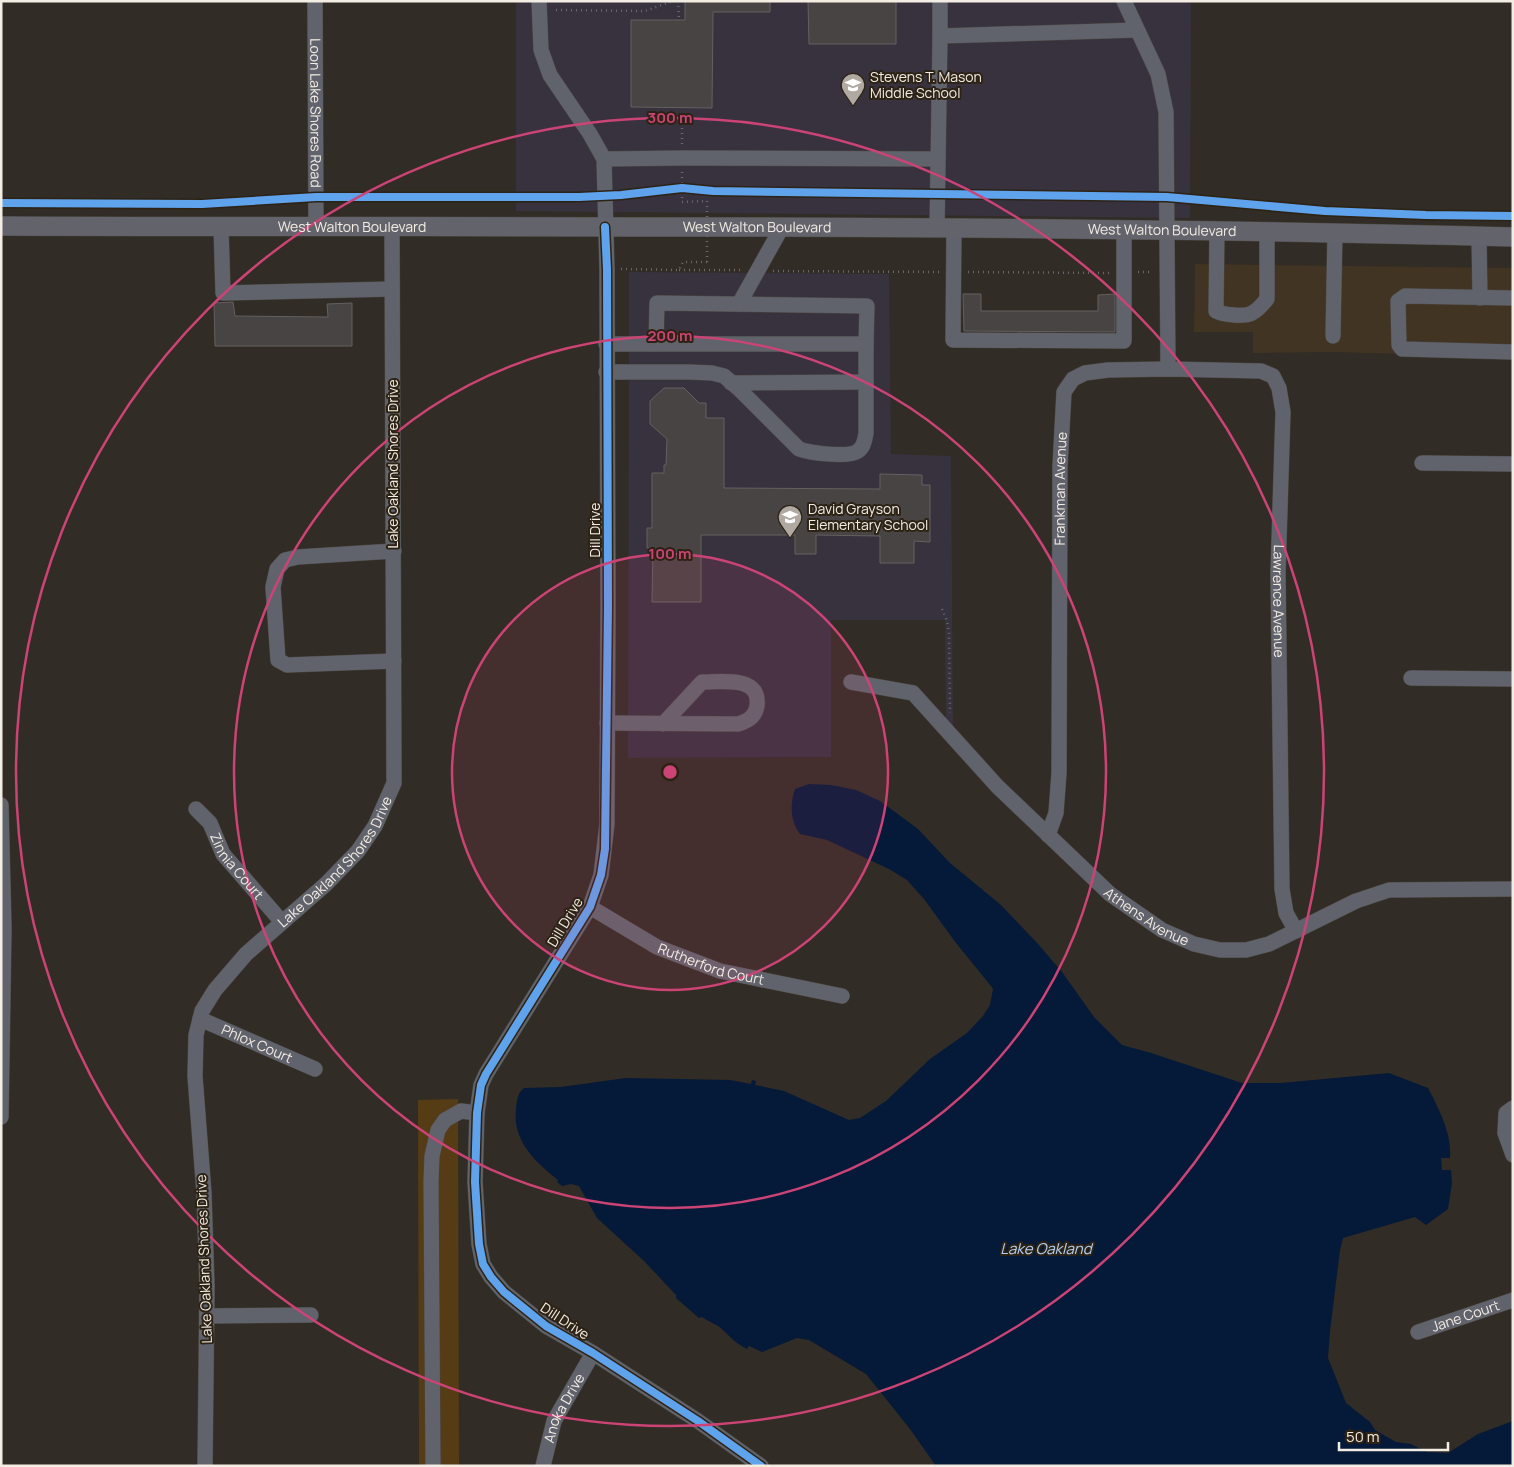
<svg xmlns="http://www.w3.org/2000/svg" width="1514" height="1467" viewBox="0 0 1514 1467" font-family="Manrope,sans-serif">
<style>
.built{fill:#413422}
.education{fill:#38323f}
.green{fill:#563c14}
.water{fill:#041a38}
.building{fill:#484443;stroke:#656060}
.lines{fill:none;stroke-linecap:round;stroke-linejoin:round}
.minor-casing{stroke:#4b4741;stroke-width:16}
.major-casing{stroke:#4b4741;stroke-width:20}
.path{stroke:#68686b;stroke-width:2.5;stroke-dasharray:1 4;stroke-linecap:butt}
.minor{stroke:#61636c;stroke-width:15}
.major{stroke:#63636b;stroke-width:19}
.path-bridge{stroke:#68686b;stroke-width:2.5;stroke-dasharray:1 4;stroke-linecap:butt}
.cycleway-casing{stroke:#2d2315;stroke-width:11}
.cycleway{stroke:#60a3ed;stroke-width:8}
.ring{fill:none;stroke:#cc4376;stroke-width:2.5}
.labels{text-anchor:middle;stroke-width:4;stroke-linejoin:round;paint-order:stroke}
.poi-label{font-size:14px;fill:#f4ede4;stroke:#2d2315;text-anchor:start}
.street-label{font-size:14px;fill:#f4ede4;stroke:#2d2315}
.water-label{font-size:15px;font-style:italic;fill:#b4d2f8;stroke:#2d2315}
.centre{fill:#cc4376;stroke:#2d2315;stroke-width:2.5}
.ring-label{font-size:15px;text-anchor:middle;font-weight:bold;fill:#cc4376;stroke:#2d2315;stroke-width:4;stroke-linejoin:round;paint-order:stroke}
</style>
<rect width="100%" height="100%" fill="#312c25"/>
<!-- built -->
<path class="built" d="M1195,264l318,4v89l-181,-5 -79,1v-21h-59z"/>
<!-- education -->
<g class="education">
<path d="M516,1h675l-1,217 -674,-7z"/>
<path d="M629,272l260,2 2,180 60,2 2,271 -7,-5 -1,-102h-114v137l-203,1z"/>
</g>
<!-- green -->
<path class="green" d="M458,1099l1,367h-40l-1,-366z"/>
<!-- water -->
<path class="water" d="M809,784l22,1 25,5 24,11 38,28 32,34 51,42 37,39 24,28 32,45 28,28 29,8 91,30h39l108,-10 39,15c11,21 24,46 22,70h-9l1,12h9l1,13 -4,26 -22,16 -11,-8 -72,21 -3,12 -10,81 -2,27 18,45 24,19 5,8 21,12 15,2 16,8 21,1 30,-19 35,-13v45h-577l-26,-37 -44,-55 -57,-34 -12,-2 -35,14 -13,-6 -2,3c-10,-5 -16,-11 -23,-18 -7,-7 -15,-9 -22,-14l-3,1 -23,-20v-3l-32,-34 -47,-43 -18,-32 -8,-2 -9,2 -5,-4 1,-2c-23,-18 -46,-40 -42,-71 1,-9 1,-15 8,-21l37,-1 65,-9 104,2 21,4 1,-4 4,1 -1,4 29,6 65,29 11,-2 26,-17 44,-42 37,-26 16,-17 7,-11 3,-16 -2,-3 -35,-43 -32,-44 -17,-19 -18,-11 -62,-29 -27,-6c-10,-13 -10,-30 -5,-45z"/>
<!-- building -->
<g class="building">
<path d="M685,1h85v11h-57l-1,96 -81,-1v-87h54z"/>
<path d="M808,1h88v43h-87z"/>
<path d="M963,294h18v17h117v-16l17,-1v38l-151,-1z"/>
<path d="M233,302l2,14 93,1 -1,-13 25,-1v43h-137l-1,-43z"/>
<path d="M664,388h20l15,15h7v15h18v70l156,1v-15l42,1v10h8v57l-16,-1v22h-34v-27l-64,-1v19h-21v-19h-94v67h-49l1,-54h-6v-20h5v-55h12v-8h2l1,-26 -17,-15v-23z"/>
</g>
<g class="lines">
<!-- minor casing -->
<g class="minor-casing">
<g id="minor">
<path id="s1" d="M315,1l1,226"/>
<path d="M539,1l2,49 9,25 40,59 14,25 3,110 1,337 -1,218 -6,51 -11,32 -104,167 -5,11 -4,28 -2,69 4,62 4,20 8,13 13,15 42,34 47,27 105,68 63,45"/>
<path d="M940,1v35l197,-6"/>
<path d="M1124,1l34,73 8,38 2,257"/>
<path d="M604,159l78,-1 255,1"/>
<path d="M221,227l2,66 169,-4"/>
<path d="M937,228l3,-192"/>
<path d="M954,228l-1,112 171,1v-111"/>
<path d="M1217,230l-1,81c7,4 29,6 36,2 6,-3 11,-9 15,-14v-68"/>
<path d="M1479,236l1,62"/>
<path d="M1513,298l-108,-2 -7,5 1,44 3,4 111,3"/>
<path d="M739,304l43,-77"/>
<path d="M1333,336l2,-104"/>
<path d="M606,344h260v89c-1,6 -2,14 -8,18 -9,7 -48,2 -59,-2l-60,-60 -15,-13 -12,-3 -22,-1h-84"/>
<path d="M656,344l1,-41 210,3 -1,38"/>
<path d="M731,383l135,-1"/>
<path d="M1422,463l91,1"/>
<path d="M394,551l-96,6 -13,3 -8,9 -4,18 5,73 9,5 107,-4"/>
<path d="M1411,678l102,1"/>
<path id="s2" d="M851,682l62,11 84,93 113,108 52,36 32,14 26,6h26l23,-6 87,-43 33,-11 124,-1"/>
<path d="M607,723l131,1c10,-3 17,-7 19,-18 4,-31 -36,-24 -55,-24l-39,42"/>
<path d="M1,805l3,124 -3,188"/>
<path id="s3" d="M196,809l14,14 13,31 59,68"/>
<path id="s4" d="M1048,835l8,-22 3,-40 1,-307 4,-74 9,-13 12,-6 23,-3 60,-1 93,2 12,5 6,12 4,24 -5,161 4,316 4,24 10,18"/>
<path id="s5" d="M590,907l67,40 63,24 122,25"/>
<path id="s6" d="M200,1019l115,50"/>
<path d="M1513,1108l-7,5 -1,20 8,22"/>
<path d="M207,1316l104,-1"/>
<path id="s7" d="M1418,1332l95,-32"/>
<path id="s8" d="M205,1466l2,-180 -3,-93 -9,-117 1,-41 6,-24 13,-21 31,-36 80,-70 32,-33 17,-25 19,-43 -2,-556"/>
<path d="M433,1466l-2,-285 1,-25 6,-26 7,-10 16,-9 16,2"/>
<path id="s9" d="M543,1466l11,-45 39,-68"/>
</g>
</g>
<!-- major casing -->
<g class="major-casing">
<g id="major">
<path id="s10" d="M1,226c504,2 1008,-3 1512,11"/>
</g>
</g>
<!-- path -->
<g class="path">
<path d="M678,1l1,19"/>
<path d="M556,10l89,1 28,-10"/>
<path d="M682,144v-31"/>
<path d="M682,172v30l25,-1"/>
<path d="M621,269l58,1 4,-8h24"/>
<path d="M679,270h64"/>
<path d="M773,271l167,1"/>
<path d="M968,272l142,1"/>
<path d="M1138,272h15"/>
<path d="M942,609l5,12 2,12 1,80"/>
</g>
<!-- minor -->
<use href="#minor" class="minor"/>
<!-- major -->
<use href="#major" class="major"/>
<!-- path-bridge -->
<path class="path-bridge" d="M707,201v61"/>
<!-- cycleway casing -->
<g class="cycleway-casing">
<g id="cycleway">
<path d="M1,203l201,1 114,-7h263l42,-2 61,-7 31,3 454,6 158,14 101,4 87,1"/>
<path d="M605,227l2,42 1,337 -3,243 -4,26 -11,32 -104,167 -5,11 -4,28 -2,69 4,62 4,20 8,13 13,15 42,34 47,27 105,68 63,45"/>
</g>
</g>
<!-- cycleway -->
<use href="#cycleway" class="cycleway"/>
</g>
<!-- distance rings -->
<circle cx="670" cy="772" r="218" fill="#cc4376" fill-opacity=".12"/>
<g class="ring">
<circle cx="670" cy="772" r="218"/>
<circle cx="670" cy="772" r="436"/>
<circle cx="670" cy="772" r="654"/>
</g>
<!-- icons -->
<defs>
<g id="school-pin" transform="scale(1.25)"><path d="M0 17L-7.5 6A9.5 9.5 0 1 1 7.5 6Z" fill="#b0a9a1" stroke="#2d2315"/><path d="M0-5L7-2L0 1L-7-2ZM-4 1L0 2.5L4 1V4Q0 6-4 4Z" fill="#fff"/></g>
</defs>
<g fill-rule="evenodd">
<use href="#school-pin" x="853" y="85"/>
<use href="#school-pin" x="790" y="517"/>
</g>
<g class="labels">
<!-- poi labels -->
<g class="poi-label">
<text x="870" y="82">Stevens T. Mason<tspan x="870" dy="16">Middle School</tspan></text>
<text x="808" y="514">David Grayson<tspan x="808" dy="16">Elementary School</tspan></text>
</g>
<!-- street labels -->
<g class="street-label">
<text dy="5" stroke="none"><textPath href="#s1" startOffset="112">Loon Lake Shores Road</textPath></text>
<text dy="5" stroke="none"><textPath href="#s10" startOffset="351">West Walton Boulevard</textPath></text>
<text dy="5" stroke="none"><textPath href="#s10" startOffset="756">West Walton Boulevard</textPath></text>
<text dy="5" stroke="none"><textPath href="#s10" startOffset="1161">West Walton Boulevard</textPath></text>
<text transform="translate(393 464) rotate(-90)" y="5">Lake Oakland Shores Drive</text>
<text dy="5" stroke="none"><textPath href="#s4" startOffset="348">Frankman Avenue</textPath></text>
<text transform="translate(595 530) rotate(-90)" y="5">Dill Drive</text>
<text dy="5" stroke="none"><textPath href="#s4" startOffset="890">Lawrence Avenue</textPath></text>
<text dy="5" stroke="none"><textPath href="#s8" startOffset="658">Lake Oakland Shores Drive</textPath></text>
<text dy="5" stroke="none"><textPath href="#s3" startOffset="71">Zinnia Court</textPath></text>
<text dy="5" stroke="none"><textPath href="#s2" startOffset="388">Athens Avenue</textPath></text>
<text transform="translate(565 922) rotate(-59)" y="5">Dill Drive</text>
<text dy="5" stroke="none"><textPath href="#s5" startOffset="135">Rutherford Court</textPath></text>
<text dy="5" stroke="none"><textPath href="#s6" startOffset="62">Phlox Court</textPath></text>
<text transform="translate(204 1259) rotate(-92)" y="5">Lake Oakland Shores Drive</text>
<text dy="5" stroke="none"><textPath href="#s7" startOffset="50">Jane Court</textPath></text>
<text transform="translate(565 1321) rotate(33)" y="5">Dill Drive</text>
<text dy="5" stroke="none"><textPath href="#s9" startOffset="62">Anoka Drive</textPath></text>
</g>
<!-- water labels -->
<g class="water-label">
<text x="1046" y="1254">Lake Oakland</text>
</g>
</g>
<circle cx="670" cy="772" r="8" class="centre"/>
<g class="ring-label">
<text x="670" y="123">300 m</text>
<text x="670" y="341">200 m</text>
<text x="670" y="559">100 m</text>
</g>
<!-- border -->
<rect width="1514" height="1467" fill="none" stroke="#f4ede4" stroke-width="5"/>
<!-- scale -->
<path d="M1339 1442v8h109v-8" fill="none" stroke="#f4ede4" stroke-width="2.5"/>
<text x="1346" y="1442" font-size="15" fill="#f4ede4" stroke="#2d2315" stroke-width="4" paint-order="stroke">50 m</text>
</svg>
